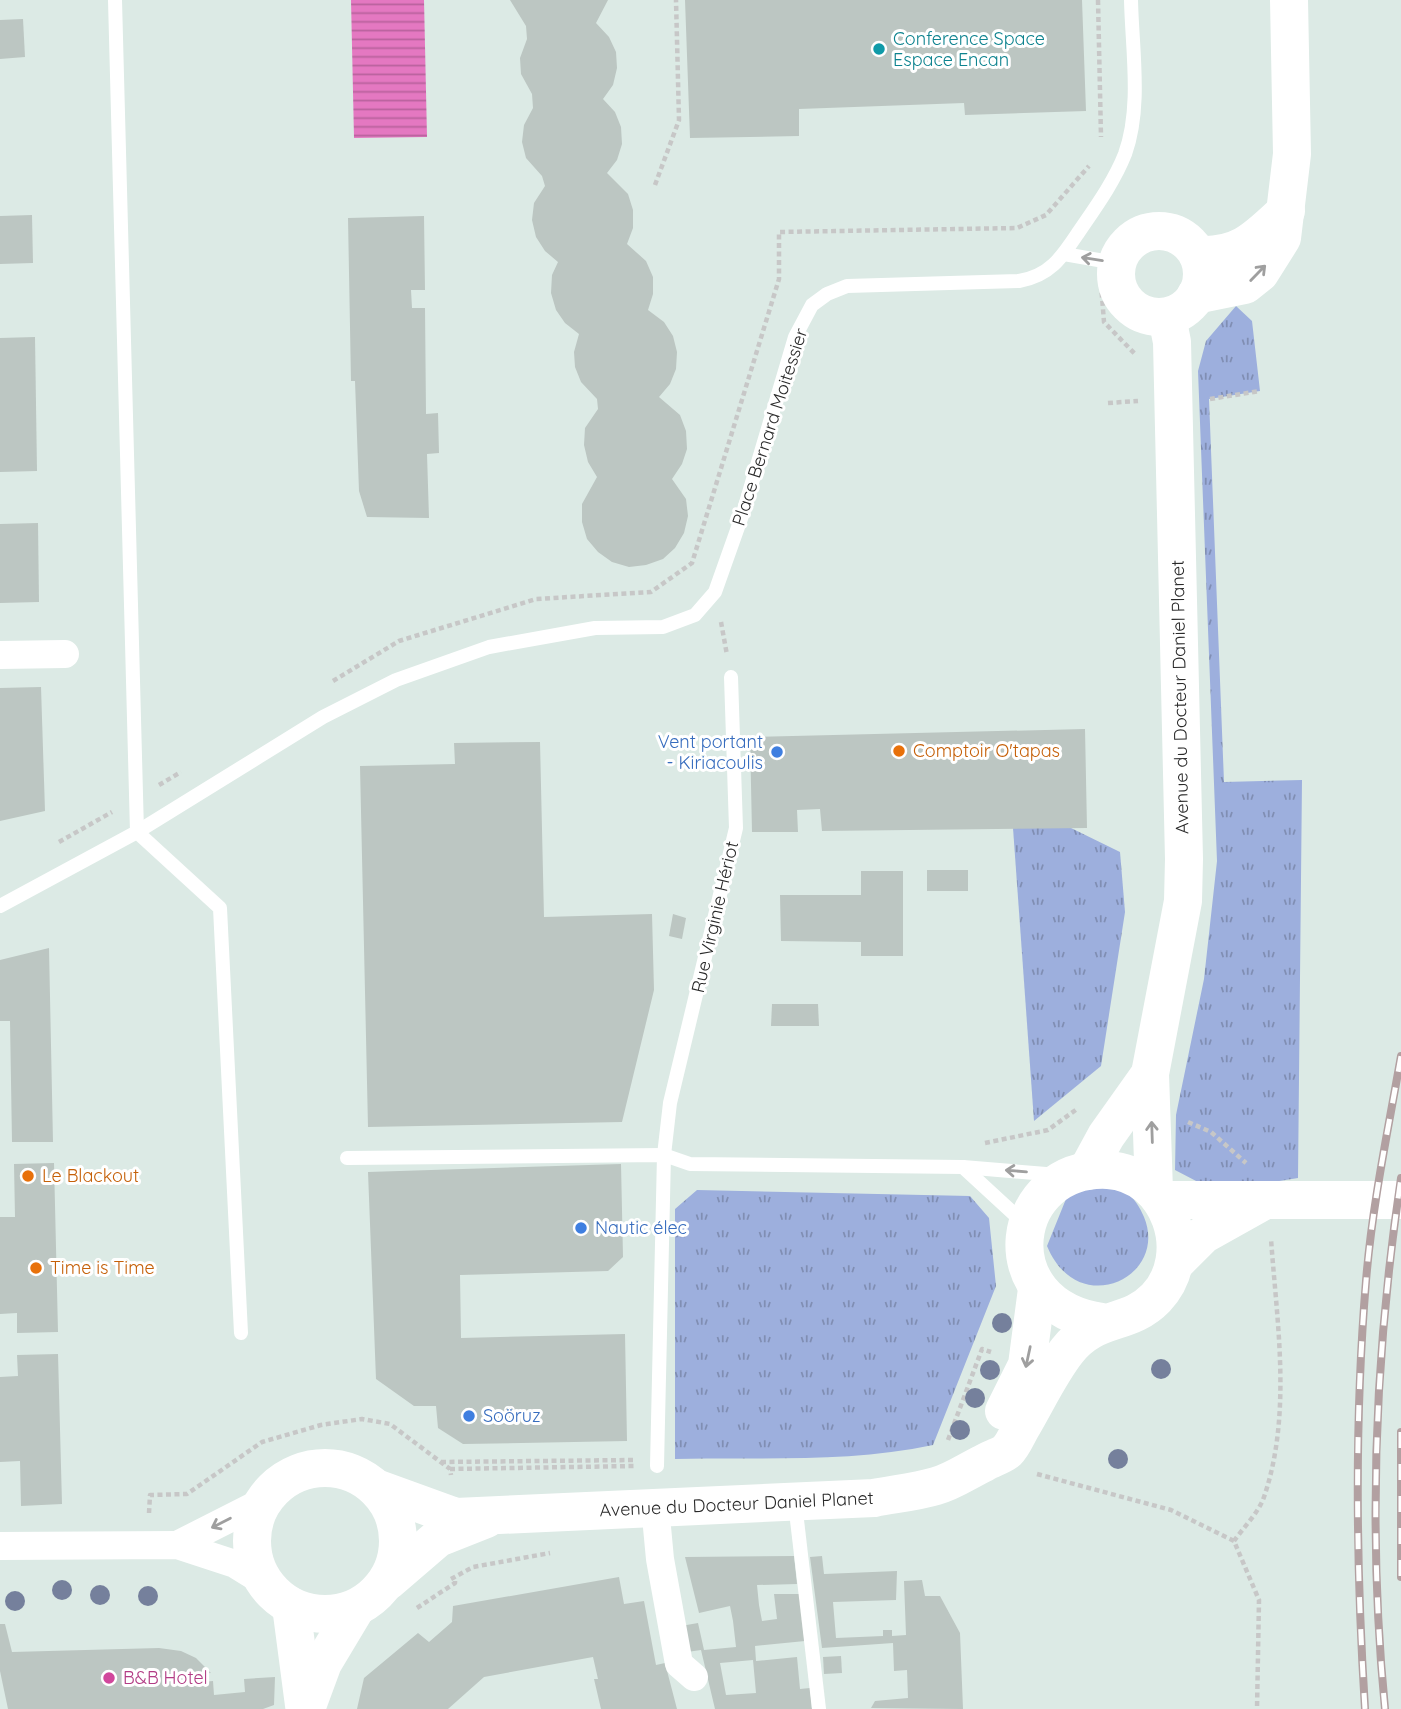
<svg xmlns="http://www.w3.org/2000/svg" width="1401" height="1709" viewBox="0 0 1401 1709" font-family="Quicksand,sans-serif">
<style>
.grass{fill:url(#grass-tufts)}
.water{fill:url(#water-rules)}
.building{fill:#bcc6c2;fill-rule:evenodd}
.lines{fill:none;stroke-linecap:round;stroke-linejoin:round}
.path{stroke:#c7c7c7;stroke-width:4.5;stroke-dasharray:5 3.5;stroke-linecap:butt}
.lane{stroke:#fff;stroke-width:14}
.street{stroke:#fff;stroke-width:28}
.secondary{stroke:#fff;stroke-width:38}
.rail-casing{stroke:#b2a0a1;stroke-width:8}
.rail{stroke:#fff;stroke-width:5;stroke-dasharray:16;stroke-linecap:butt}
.tree{fill:#75809c}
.oneway{stroke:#9f9f9f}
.culture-dot{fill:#0f9aa8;stroke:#fff;stroke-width:2.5}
.food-dot{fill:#e8710a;stroke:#fff;stroke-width:2.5}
.shop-dot{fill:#3f7fe0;stroke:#fff;stroke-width:2.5}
.hotel-dot{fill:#d1479c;stroke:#fff;stroke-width:2.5}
.labels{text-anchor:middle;stroke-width:6;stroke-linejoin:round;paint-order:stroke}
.culture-label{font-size:18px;fill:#0d838f;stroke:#fff;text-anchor:start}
.street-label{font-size:18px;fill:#292929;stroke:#fff}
.shop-label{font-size:18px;fill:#366cbe;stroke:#fff;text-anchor:start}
.food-label{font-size:18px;fill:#c56008;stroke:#fff;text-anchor:start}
.hotel-label{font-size:18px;fill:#b23c85;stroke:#fff;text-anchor:start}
</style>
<defs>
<pattern id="grass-tufts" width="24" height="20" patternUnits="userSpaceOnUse" patternTransform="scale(1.75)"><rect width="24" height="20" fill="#9dafdd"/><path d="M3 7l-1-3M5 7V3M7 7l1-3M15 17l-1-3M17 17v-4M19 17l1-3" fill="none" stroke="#808eb3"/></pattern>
<pattern id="water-rules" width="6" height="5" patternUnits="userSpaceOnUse" patternTransform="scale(1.75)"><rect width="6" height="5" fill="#e478c1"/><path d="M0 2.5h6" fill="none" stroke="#b9629d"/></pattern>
</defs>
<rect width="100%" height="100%" fill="#dceae5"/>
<!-- grass -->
<g class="grass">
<path d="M1236,306l16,15 8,70 -51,8 15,383 78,-2 -4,398 -31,5 -69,-1 -23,-12 1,-55 28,-136 13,-118 -19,-490 8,-30z"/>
<path d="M1013,828h58l49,24 5,60 -24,154 -67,55z"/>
<path d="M1087,1186c11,2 27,2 37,6 10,4 16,16 20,25 25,60 -66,104 -97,29l21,-52z"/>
<path d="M697,1190l273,6 19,22 7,68 -63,159c-83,18 -173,12 -258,14v-250z"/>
</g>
<!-- water -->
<path class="water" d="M351,0h73l3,137 -73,1z"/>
<!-- building -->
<g class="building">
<path d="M510,0h98l-12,23 13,14 7,15 1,16 -4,17 -10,14 12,13 6,15 1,17 -5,16 -10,13 21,21 5,16v18l-6,16 19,17 7,16v17l-5,16 16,12 9,14 4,16 -1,17 -6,15 -11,13 21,18 6,16 1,18 -5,15 -10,15 14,20 2,17 -4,17 -9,15 -12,11 -17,6 -17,2 -17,-5 -14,-10 -11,-13 -5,-17v-18l15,-27 -9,-15 -4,-17 1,-17 13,-19 -1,-10 -16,-17 -6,-15 -1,-15 5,-18 -14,-11 -9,-13 -5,-17 1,-18 6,-13 -13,-11 -9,-14 -4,-17 2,-17 11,-17 -3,-10 -16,-18 -4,-16 2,-17 9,-17 -1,-14 -11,-20 -1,-16 7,-19 -1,-13z"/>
<path d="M685,0h397l4,111 -121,4 -1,-12 -165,6v27l-109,2z"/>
<path d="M23,19l2,38 -25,2v-39z"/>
<path d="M32,215l1,48 -33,1v-48z"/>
<path d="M424,216l1,74h-14l1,18h13l1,106 12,-1 1,40 -12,1 2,64 -62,-1 -8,-26 -4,-110h-4l-3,-163z"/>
<path d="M35,337l2,134 -37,1v-134z"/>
<path d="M38,523l1,79 -39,1v-79z"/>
<path d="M41,687l4,124 -45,10v-133z"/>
<path d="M1085,729l2,99 -265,3 -2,-22 -23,1 1,22h-46l-2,-95z"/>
<path d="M540,742l4,175 108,-3 2,76 -32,132 -254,5 -8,-361 95,-2 -1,-21z"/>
<rect x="927" y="870" width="41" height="21"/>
<path d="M861,871h42v85h-42v-14l-80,-1 -1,-46h81z"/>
<path d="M673,914l13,4 -4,21 -13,-3z"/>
<path d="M49,948l4,194h-41l-2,-121h-10v-61z"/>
<path d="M772,1004h46l1,22h-48z"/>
<path d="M54,1163l4,169 -41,1v-20l-17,1v-97h15l-1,-53z"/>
<path d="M621,1164l2,93 -15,14 -148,4 1,63 164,-4 2,107 -164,3 -25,-16 -2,-22h-22l-38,-27 -8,-207z"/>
<path d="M58,1354l4,150 -41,2 -1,-45 -20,1v-85l18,-1 -1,-21z"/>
<path d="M794,1556l3,28 -40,1 2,20 3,16 15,-2 -3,-25h26l5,47 -50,5 1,15 41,-4 3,32 10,-1 2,21h-97l-14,-59 -14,2 -6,-26 17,-3 6,27 32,-3 -3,-26 -3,-15 -31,7 -14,-56zM753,1660l3,33 -30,2 -6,-32z"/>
<path d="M822,1556l2,18 73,-3 -1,29 -63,2 3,36 47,-2v-6h9v6l14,-1 -2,-54 18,-1 3,16h15l20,37 3,76 -92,-1 4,-7 33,-3 -1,-28 -13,1 -1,-28 -71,5 -12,-91z"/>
<path d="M619,1577l5,27 20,-3 12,64 9,-2 12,46h-76l-7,-30h4l-5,-22 -109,20 -36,32h-91l7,-31 54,-45 11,9 23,-20 1,-16z"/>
<path d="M0,1624h5l7,28 147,-4 22,3 15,7 15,15 -10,1 1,8 11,-1 1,14 31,-3 -1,-13 31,-2 -1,28 -11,4h-255l-8,-38z"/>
<path d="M841,1656l1,17 -18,1 -1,-17z"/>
</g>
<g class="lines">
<!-- path -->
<g class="path">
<path d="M1098,0l3,137"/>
<path d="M655,185l24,-65 -3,-120"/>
<path d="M1101,284l3,38 31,32"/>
<path d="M1210,399l50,-8"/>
<path d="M1108,403l30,-2"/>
<path d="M721,622l6,33"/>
<path d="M333,681l66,-40 137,-42 115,-7 41,-29 87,-284v-47l238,-4 29,-13 43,-49"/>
<path d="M159,785l22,-13"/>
<path d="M59,842l53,-30"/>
<path d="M1188,1122l23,10 35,31"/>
<path d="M985,1143l63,-13 29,-21"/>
<path d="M948,1440l34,-91 9,3"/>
<path d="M441,1462l194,-2"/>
<path d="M450,1469l184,-3"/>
<path d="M1037,1474l134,36 63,31 25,59 -2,109"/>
<path d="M149,1513l1,-18 37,-1 75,-52 59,-17 41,-6 28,5 60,45 1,6"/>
<path d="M1234,1541c9,-13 25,-29 30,-44 28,-82 13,-174 7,-258"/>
<path d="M451,1579l22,-12 77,-14"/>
<path d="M417,1608l38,-25v-5"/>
</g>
<!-- lane -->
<g class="lane">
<path d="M115,0l22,832 83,76 21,425"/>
<path d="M1064,254l40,7 16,-6"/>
<path d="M0,906l137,-74 186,-115 73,-37 93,-33 106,-19 68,-1 32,-12 20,-23 28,-79 52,-176 17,-32 15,-11 20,-8 172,-5c31,-5 43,-24 59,-48 17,-25 36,-51 47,-79 17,-47 7,-105 6,-154"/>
<path d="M347,1158l317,-3 26,9 273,3 95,8"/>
<path d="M963,1167l63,58"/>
<path d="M657,1466l7,-311 6,-52 66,-275 -5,-151"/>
<path d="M795,1503l24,206"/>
</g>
<!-- street -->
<g class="street">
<path d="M0,655l65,-1"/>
<path d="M655,1506l5,53 19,105 15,13"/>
<path d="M177,1545l87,-44"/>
<path d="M0,1546l177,-1 58,19 29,18"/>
</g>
<!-- secondary -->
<g class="secondary">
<circle cx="1159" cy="274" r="43"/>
<path d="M1198,255c42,2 58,-16 88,-44"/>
<path d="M1196,295l49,-10 15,-12 22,-35 10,-84 -3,-154"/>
<path d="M1087,1171l19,-35 44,-62"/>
<path d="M1154,1191l-4,-117 33,-173 1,-42 -12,-517 -5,-25"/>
<path d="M1161,1200h240"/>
<path d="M1175,1263l28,-28 59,-33"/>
<path d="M1004,1411l23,-46 10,-76"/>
<circle cx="325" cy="1541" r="73"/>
<path id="s1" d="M376,1488l80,29 418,-19c20,-4 42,-6 62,-12 16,-4 33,-16 48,-23 6,-4 17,-7 23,-12 6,-6 10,-16 14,-23 15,-25 28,-54 46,-77 29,-37 61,-24 89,-53 41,-43 14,-124 -48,-128 -99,-5 -121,135 -6,152"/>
<path d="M388,1581l50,-43 48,-19"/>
<path d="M291,1606l13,99"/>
<path d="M306,1709l17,-46 33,-55"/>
</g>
<!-- rail casing -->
<g class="rail-casing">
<g id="rail">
<path d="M1401,1432v145"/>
<path d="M1365,1709c-9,-143 -11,-285 1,-428 6,-75 22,-151 35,-225"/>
<path d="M1385,1709c-17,-175 -10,-357 16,-531"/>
</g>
</g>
<!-- rail -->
<use href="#rail" class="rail"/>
</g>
<!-- trees -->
<g class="tree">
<circle cx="1002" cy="1323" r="10"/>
<circle cx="1161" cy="1369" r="10"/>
<circle cx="990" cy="1370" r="10"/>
<circle cx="975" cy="1398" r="10"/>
<circle cx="960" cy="1430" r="10"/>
<circle cx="1118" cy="1459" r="10"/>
<circle cx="62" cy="1590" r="10"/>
<circle cx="100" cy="1595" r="10"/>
<circle cx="148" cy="1596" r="10"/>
<circle cx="15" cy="1601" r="10"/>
</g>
<!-- one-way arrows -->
<defs><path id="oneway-shaft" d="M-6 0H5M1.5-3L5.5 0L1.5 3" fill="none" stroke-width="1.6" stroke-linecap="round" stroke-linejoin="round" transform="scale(1.75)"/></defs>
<g class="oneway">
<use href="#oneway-shaft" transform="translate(1092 259) rotate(-171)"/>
<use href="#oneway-shaft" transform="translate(1258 273) rotate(-46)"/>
<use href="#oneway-shaft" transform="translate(1152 1132) rotate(-92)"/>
<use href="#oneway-shaft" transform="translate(1016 1171) rotate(-175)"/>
<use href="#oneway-shaft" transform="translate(1028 1357) rotate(102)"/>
<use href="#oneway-shaft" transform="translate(221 1523) rotate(153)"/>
</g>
<!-- markers -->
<circle class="culture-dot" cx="879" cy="49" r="7"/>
<g class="food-dot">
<circle cx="899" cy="751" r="7"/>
<circle cx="28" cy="1176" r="7"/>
<circle cx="36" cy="1268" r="7"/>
</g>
<g class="shop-dot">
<circle cx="777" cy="752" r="7"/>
<circle cx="581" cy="1228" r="7"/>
<circle cx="469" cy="1416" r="7"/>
</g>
<circle class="hotel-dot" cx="109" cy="1678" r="7"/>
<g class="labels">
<!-- culture labels -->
<g class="culture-label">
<text x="893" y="45">Conference Space<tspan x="893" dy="21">Espace Encan</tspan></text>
</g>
<!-- street labels -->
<g class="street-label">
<text transform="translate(770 427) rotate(-72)" y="6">Place Bernard Moitessier</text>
<text transform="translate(1180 697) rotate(-91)" y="6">Avenue du Docteur Daniel Planet</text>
<text transform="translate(715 917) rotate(-77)" y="6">Rue Virginie Hériot</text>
<text dy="6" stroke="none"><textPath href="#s1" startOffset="366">Avenue du Docteur Daniel Planet</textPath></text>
</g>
<!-- shop labels -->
<g class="shop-label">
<text x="763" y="748" text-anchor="end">Vent portant<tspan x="763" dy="21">- Kiriacoulis</tspan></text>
<text x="595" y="1234">Nautic élec</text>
<text x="483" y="1422">Soöruz</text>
</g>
<!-- food labels -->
<g class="food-label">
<text x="913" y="757">Comptoir O'tapas</text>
<text x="42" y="1182">Le Blackout</text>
<text x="50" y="1274">Time is Time</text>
</g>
<!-- hotel labels -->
<g class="hotel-label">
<text x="123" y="1684">B&amp;B Hotel</text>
</g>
</g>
</svg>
